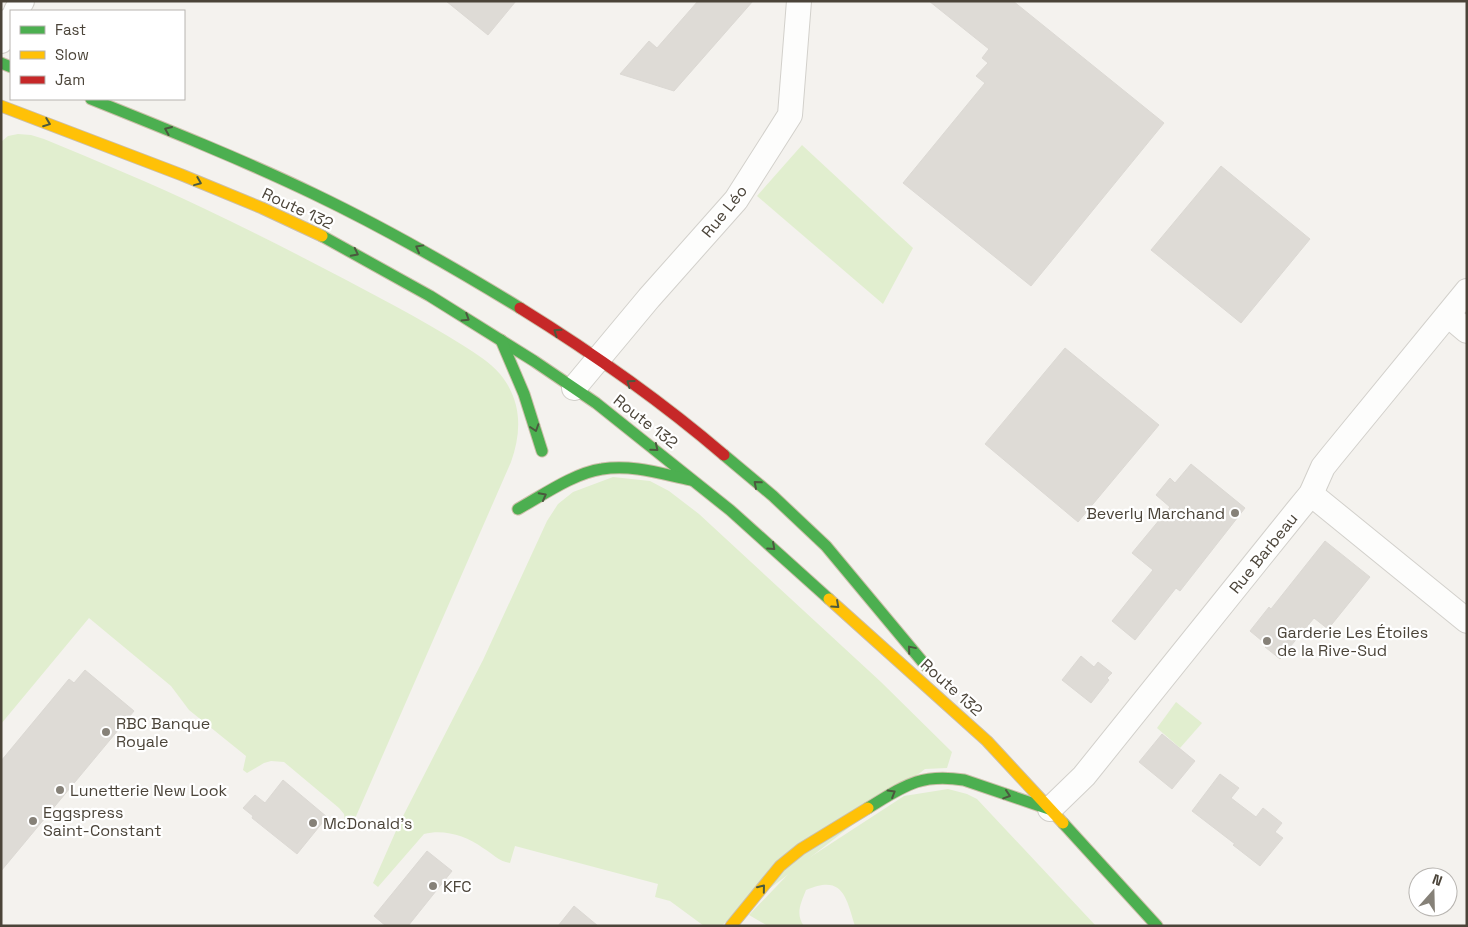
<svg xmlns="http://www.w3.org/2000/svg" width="1468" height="927" viewBox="0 0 1468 927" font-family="'Space Grotesk',sans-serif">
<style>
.green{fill:#e1eecf}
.building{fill:#dedbd6;stroke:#dcd9d4}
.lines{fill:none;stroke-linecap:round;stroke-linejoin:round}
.street-casing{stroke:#d2d0cb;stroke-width:26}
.fast-casing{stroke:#ccbfa9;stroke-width:13}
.slow-casing{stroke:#ccbfa9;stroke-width:13}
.jam-casing{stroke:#ccbfa9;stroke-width:13}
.street{stroke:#fdfdfc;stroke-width:24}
.fast{stroke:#4caf50;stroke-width:11}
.slow{stroke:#ffc107;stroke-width:11}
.jam{stroke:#c62828;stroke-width:11}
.oneway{stroke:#4b593e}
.poi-dot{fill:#868178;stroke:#fff;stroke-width:2}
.labels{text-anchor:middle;stroke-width:4.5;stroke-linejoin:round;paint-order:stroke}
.street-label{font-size:16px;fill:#4b4439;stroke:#fff}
.poi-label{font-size:16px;fill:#4b4439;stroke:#fff;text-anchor:start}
</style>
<rect width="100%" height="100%" fill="#f4f2ee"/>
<!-- green -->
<g class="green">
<path d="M18,134l13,1 13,4c53,22 107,44 159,69 65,31 129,64 192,98 24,13 47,26 69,40 12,8 26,16 36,28 22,27 22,57 11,88l-161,368 -4,-2 -2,-14 -5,-6 -55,-46 -13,-1 -7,2 -17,10 -4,-3 3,-14 -57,-46 -18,-24 -82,-68 -88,106v-582l7,-6z"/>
<path d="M802,145l111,103 -30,56 -126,-108z"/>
<path d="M613,477l37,4 19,10 30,23 182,168 71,70 -5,16 -22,1 -204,157h-17l-34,-25 -15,-4 3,-13 -143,-38 -5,17c-12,-2 -17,-9 -27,-15 -17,-12 -38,-19 -59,-14l-46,53 -5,-4 26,-59 84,-164 64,-139 11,-17 15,-12z"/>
<path d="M1176,702l26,21 -22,25 -23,-20z"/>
<path d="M948,789l19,5 10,5 119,127h-241c-9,-29 -12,-52 -49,-36 -5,13 -11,24 -2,36h-36l-19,-11 46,-48 109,-71z"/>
</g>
<!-- building -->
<g class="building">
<path d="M446,1h70l-28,34z"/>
<path d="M698,1h55l-79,90 -54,-17 29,-33 8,7z"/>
<path d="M929,1h84l151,122 -133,163 -128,-103 82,-100 -9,-7 12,-13 -6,-5 7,-9z"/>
<path d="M1221,166l89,73 -69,84 -90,-73z"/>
<path d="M1065,348l94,77 -81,97 -93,-78z"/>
<path d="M1191,464l54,44 -65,83 -4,-3 -41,52 -23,-19 41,-51 -21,-17 38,-46 -14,-12 14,-17 5,5z"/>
<path d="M1325,541l45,36 -42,52 -14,-11 -34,41 -15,-12 2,-2 -17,-14 19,-24 2,2z"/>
<path d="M1081,656l13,11 4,-5 14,11 -5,5 2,2 -18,23 -29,-23z"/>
<path d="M85,670l49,41 -133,160v-110l68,-82 5,4z"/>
<path d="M1162,734l33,27 -23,28 -33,-27z"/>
<path d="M1220,774l19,14 -8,10 25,19 7,-9 19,15 -7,9 8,6 -23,28 -27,-21 2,-1 -43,-33z"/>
<path d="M283,780l44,37 -30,37 -45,-36 1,-2 -10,-8 12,-13 10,8z"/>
<path d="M427,851l25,20 -44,55h-22l-12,-10z"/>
<path d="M574,906l24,20h-40z"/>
</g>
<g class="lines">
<!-- street casing -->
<g class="street-casing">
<g id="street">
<path d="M16,11l6,-10"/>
<path d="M1,41l10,-22"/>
<path d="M1448,315l19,16"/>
<path d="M574,388l75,-90 87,-98 54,-85 9,-114"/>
<path d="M1311,494l156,127"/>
<path d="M1050,809l34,-33 213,-265 14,-17 12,-27 8,-10 136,-166"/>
</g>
</g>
<!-- fast casing -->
<g class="fast-casing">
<g id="fast">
<path d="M1,63l10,4"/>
<path d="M91,99c75,30 150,60 223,95 71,34 139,73 206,114"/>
<path d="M322,236l108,60 104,65 62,42 134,107 99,89"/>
<path d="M501,340l23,54 18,57"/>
<path d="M724,455l49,41 53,50 100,120"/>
<path d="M518,509c25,-14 56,-36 84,-40 30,-5 60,5 89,11"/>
<path d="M868,808c36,-22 52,-35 96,-28l85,29"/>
<path d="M1063,823l94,103"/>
</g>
</g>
<!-- slow casing -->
<g class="slow-casing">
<g id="slow">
<path d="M1,106l181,69 80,33 60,28"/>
<path d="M829,599l158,142 76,82"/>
<path d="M731,926l49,-60 21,-17 67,-41"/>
</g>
</g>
<!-- jam casing -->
<g class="jam-casing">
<path id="jam" d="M520,308c71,44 141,93 204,147"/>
</g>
<!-- street -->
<use href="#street" class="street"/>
<!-- fast -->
<use href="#fast" class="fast"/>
<!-- slow -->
<use href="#slow" class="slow"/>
<!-- jam -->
<use href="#jam" class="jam"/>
</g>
<!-- one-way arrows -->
<defs><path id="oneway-chevron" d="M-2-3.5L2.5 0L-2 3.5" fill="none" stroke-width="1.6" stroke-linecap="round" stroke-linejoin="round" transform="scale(1.25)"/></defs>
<g class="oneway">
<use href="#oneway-chevron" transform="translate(47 123) rotate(21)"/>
<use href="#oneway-chevron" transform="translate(168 130) rotate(-157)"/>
<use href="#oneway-chevron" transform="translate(198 182) rotate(22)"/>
<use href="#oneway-chevron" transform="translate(419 248) rotate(-151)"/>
<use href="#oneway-chevron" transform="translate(355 253) rotate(27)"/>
<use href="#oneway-chevron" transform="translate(466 318) rotate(32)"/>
<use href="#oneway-chevron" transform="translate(557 332) rotate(-146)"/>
<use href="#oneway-chevron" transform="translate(630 383) rotate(-144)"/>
<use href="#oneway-chevron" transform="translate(535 428) rotate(72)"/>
<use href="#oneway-chevron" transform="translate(655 448) rotate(39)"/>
<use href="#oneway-chevron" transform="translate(757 484) rotate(-139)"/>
<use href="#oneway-chevron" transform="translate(543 496) rotate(-28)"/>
<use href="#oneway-chevron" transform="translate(772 547) rotate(42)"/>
<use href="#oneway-chevron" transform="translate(836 605) rotate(42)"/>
<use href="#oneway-chevron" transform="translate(911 649) rotate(-130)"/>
<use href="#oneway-chevron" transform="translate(892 793) rotate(-31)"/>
<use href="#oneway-chevron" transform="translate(1007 795) rotate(18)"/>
<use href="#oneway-chevron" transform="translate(762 888) rotate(-51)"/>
</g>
<!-- markers -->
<g class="poi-dot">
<circle cx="1235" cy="513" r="5"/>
<circle cx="1267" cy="641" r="5"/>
<circle cx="106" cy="732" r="5"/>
<circle cx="60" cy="790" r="5"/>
<circle cx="33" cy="821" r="5"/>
<circle cx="313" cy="823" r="5"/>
<circle cx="433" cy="886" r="5"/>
</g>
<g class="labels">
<!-- street labels -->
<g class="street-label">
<text transform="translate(298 208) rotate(25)" y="6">Route 132</text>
<text transform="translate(724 211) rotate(-51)" y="6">Rue Léo</text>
<text transform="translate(646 421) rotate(38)" y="6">Route 132</text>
<text transform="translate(1263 553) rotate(-51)" y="6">Rue Barbeau</text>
<text transform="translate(952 687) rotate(42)" y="6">Route 132</text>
</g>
<!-- poi labels -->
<g class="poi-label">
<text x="1225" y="519" text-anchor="end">Beverly Marchand</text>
<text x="1277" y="638">Garderie Les Étoiles<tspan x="1277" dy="18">de la Rive-Sud</tspan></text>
<text x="116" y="729">RBC Banque<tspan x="116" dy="18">Royale</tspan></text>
<text x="70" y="796">Lunetterie New Look</text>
<text x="43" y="818">Eggspress<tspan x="43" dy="18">Saint-Constant</tspan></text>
<text x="323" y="829">McDonald's</text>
<text x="443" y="892">KFC</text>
</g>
</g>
<!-- border -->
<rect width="1468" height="927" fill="none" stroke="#4b4439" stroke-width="5"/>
<!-- legend -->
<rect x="10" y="10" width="175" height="90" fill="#ffffff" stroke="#b7b4b0"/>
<rect x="20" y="26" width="25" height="8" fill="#4caf50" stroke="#b7b4b0"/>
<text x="55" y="35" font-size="15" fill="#4b4439">Fast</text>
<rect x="20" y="51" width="25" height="8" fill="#ffc107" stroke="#b7b4b0"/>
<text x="55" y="60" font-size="15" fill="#4b4439">Slow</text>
<rect x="20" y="76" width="25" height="8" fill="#c62828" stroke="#b7b4b0"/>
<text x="55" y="85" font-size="15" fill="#4b4439">Jam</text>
<!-- north arrow -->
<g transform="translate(1433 892) rotate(20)"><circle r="24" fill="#ffffff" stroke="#b7b4b0"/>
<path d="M0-4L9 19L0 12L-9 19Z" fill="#868178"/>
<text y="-8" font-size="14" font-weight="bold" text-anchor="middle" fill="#4b4439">N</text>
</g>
</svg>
